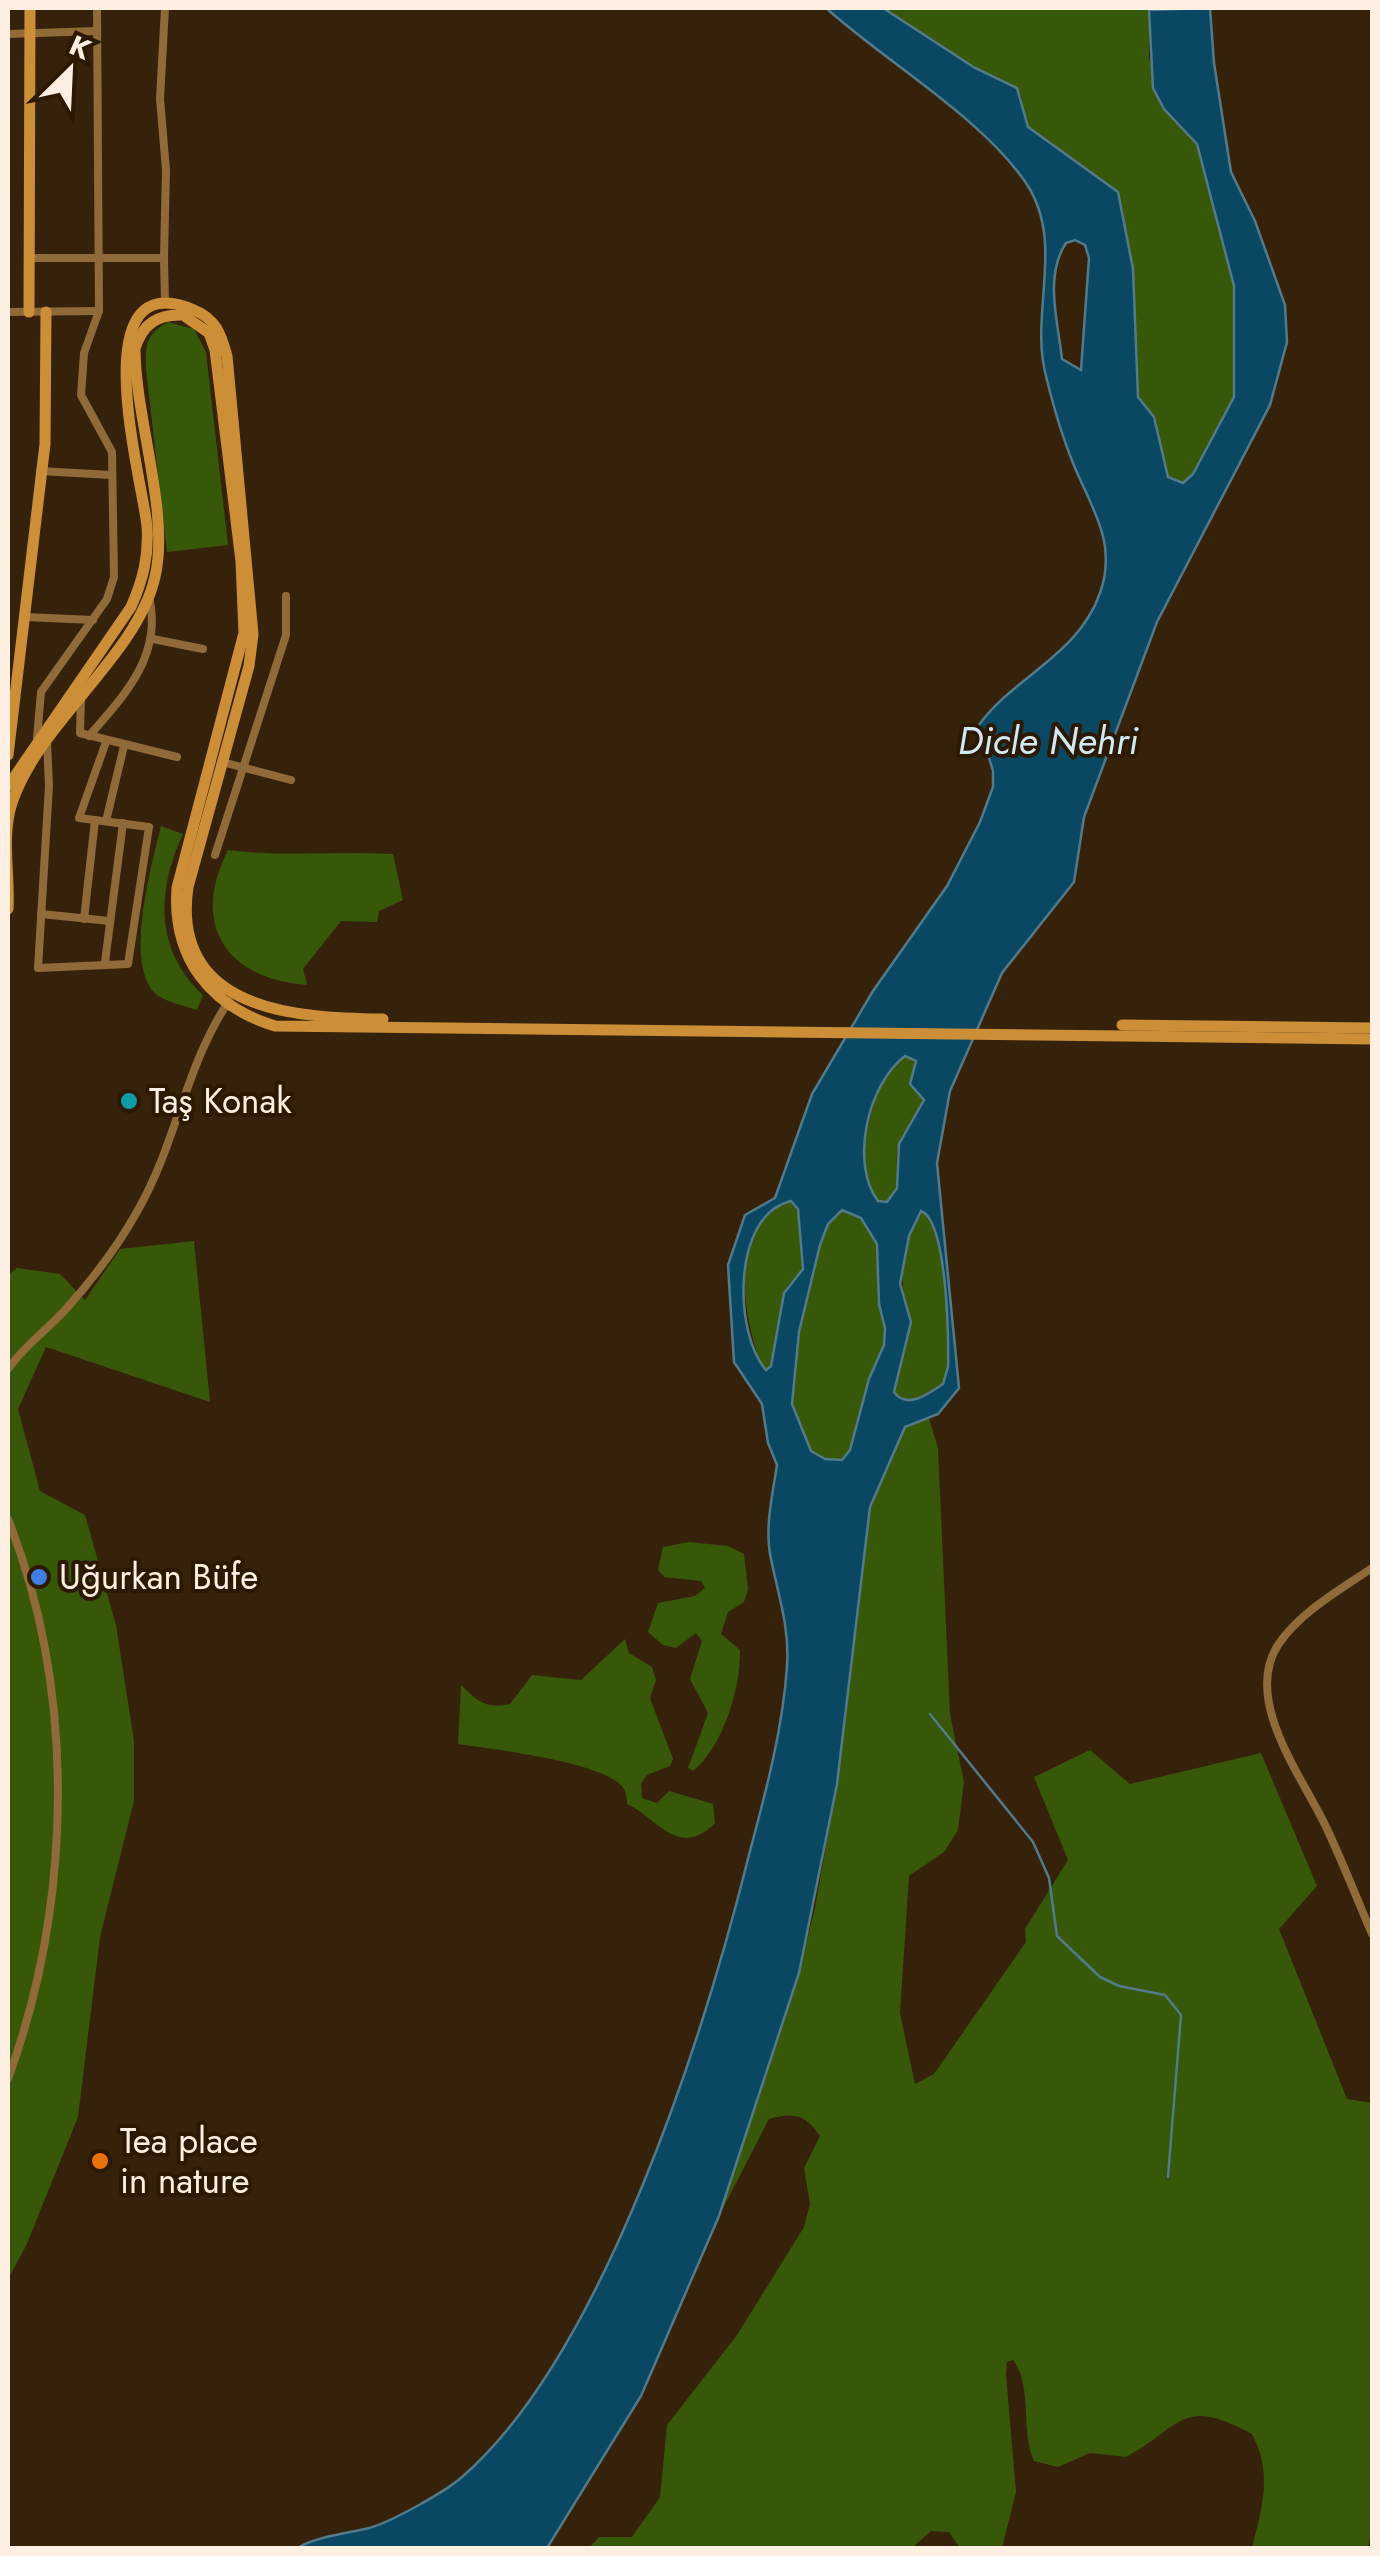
<svg xmlns="http://www.w3.org/2000/svg" width="1380" height="2556" viewBox="0 0 1380 2556" font-family="Jost,sans-serif">
<style>
.green{fill:#375709}
.water{fill:#0a4763;stroke:#537a89;stroke-width:2.5;fill-rule:evenodd}
.lines{fill:none;stroke-linecap:round;stroke-linejoin:round}
.stream{stroke:#537a89;stroke-width:2.5}
.street{stroke:#906a38;stroke-width:8}
.secondary{stroke:#cc8f38;stroke-width:11}
.culture-dot{fill:#0f9aa8;stroke:#2c1902;stroke-width:4}
.shop-dot{fill:#3f7fe0;stroke:#2c1902;stroke-width:4}
.food-dot{fill:#e8710a;stroke:#2c1902;stroke-width:4}
.labels{text-anchor:middle;stroke-width:8;stroke-linejoin:round;paint-order:stroke}
.poi-label{font-size:35px;fill:#fdf0e2;stroke:#2c1902;text-anchor:start}
.water-label{font-size:38px;font-style:italic;fill:#d1e8f6;stroke:#2c1902}
</style>
<rect width="100%" height="100%" fill="#36220a"/>
<!-- green -->
<g class="green">
<path d="M883,8h266v49l15,52 33,35 37,142v111l-41,77 -10,9 -15,-6 -13,-60 -17,-20 -5,-128 -15,-77 -90,-65 -8,-19 2,-11 -10,-13 -37,-16z"/>
<path d="M168,322l26,7 12,23 22,193 -61,7 -21,-183c-1,-24 0,-35 22,-47z"/>
<path d="M161,826l22,8c-26,56 -29,115 20,161l-6,15c-11,-4 -27,-7 -37,-13 -39,-25 -8,-133 1,-171z"/>
<path d="M228,850c55,7 110,1 165,4l10,46 -24,11 -2,11 -36,-1 -38,48 4,16c-81,-6 -117,-60 -79,-135z"/>
<path d="M910,1056l6,11 -6,17 14,16c-5,19 -22,28 -26,48 -5,21 6,36 -11,54l-9,-1c-7,-8 -14,-16 -15,-27 -2,-30 14,-111 47,-118z"/>
<path d="M791,1201l7,8 5,61 -16,16 -16,80 -8,4c-18,-45 -41,-152 28,-169z"/>
<path d="M842,1210l19,8 16,26 2,60 6,24 -1,17 -15,34 -19,71 -8,10 -17,-1 -14,-8 -19,-47 7,-72 21,-87 8,-21z"/>
<path d="M921,1211c26,9 28,128 27,156l-5,17c-15,10 -36,26 -49,8l17,-70 -8,-20 -1,-35 7,-31z"/>
<path d="M194,1241l16,161 -164,-55 -28,62 22,82 45,24 31,110 18,116v60l-34,136 -22,180 -52,129 -18,33v-1004l9,-7 43,6 25,26 35,-51z"/>
<path d="M929,1418l9,30 12,266 14,68 -6,48 -14,22 -35,24 -9,137 15,71 19,-10 92,-132 -1,-13 43,-69 -34,-83 56,-27 40,34 131,-31 56,133 -38,43 68,170 25,4v424l-4,21h-116c10,-41 21,-74 0,-114 -71,-38 -68,-9 -126,23l-36,-4 -32,14 -24,-6c-14,-30 -1,-77 -21,-101l-6,2 -1,12 10,118 -14,56h-42l-11,-16 -18,-1 -19,17h-323l10,-11h33l28,-40 7,-72 70,-90 67,-108 6,-23 -6,-36 16,-32c-15,-22 -26,-24 -51,-17l-50,97 80,-243 16,-65 22,-124 33,-277 35,-80z"/>
<path d="M689,1542l39,4 16,8 4,35 -4,13 -16,10 -7,22 19,16c1,37 -17,97 -47,121l-5,-3 20,-55 -18,-34 12,-38 -6,-8 -20,15 -13,-3 -15,-13 10,-29 37,-7 10,-8 -4,-7 -37,-4 -6,-7 5,-23z"/>
<path d="M625,1639l4,14 23,14 4,13 -6,18 23,61 -3,7 -23,9 -6,9 1,14 15,5 12,-12 44,13 2,19c-37,37 -57,-5 -88,-19 0,-3 -1,-12 -3,-15 -16,-27 -134,-40 -166,-45l3,-59c17,17 25,24 49,19l22,-29 49,5z"/>
</g>
<!-- water -->
<path class="water" d="M826,8h57l92,60 42,20 11,39 90,65 15,77 5,128 16,20 14,60 15,6 10,-9 41,-77v-111l-37,-142 -33,-35 -11,-21 -4,-78 61,-2 4,55 17,109 24,49 30,84 2,37 -17,63 -113,217 -73,195 -10,65 -72,91 -52,118 -13,72 22,225 -21,26 -33,13 -35,80 -33,277 -38,189 -80,243 -78,180 -94,152h-250c21,-12 48,-14 72,-20 20,-5 76,-36 93,-51 142,-123 243,-445 288,-626 16,-60 33,-123 37,-185 3,-39 -10,-75 -17,-112 -5,-29 3,-62 7,-89l-9,-22 -6,-39 -28,-42 -6,-97 17,-50 30,-17 37,-104 61,-103 74,-105 33,-64 13,-35v-16l-14,-46c35,-49 99,-69 121,-132 18,-51 -9,-85 -27,-130 -11,-27 -20,-58 -27,-87 -17,-64 20,-133 -20,-193 -45,-66 -140,-121 -200,-175zM1075,240l10,5 4,13 -8,112 -19,-11c-4,-37 -18,-83 4,-116zM905,1056l11,5 -6,23 14,16 -25,44 -2,44 -10,14 -9,-1c-28,-37 -11,-116 27,-145zM791,1201l7,8 5,60 -19,24 -13,73 -5,4c-32,-36 -35,-155 25,-169zM842,1210l19,8 16,26 2,60 6,24 -1,17 -15,34 -19,71 -8,10 -17,-1 -14,-8 -19,-47 7,-72 21,-87 8,-21zM921,1211c26,9 28,128 27,156l-5,17c-15,10 -36,26 -49,8l17,-70 -11,-38 9,-48z"/>
<g class="lines">
<!-- stream -->
<path class="stream" d="M930,1714l103,128 16,36 8,58 43,41 19,9 46,9 16,20 -13,162"/>
<!-- street -->
<g class="street">
<path d="M8,34l88,-3"/>
<path d="M28,258h136l1,45"/>
<path d="M164,258l2,-88 -6,-71 5,-91"/>
<path d="M8,312l91,-1"/>
<path d="M40,471l71,4"/>
<path d="M26,617l67,3"/>
<path d="M153,639l50,10"/>
<path d="M81,697l-1,36 97,24"/>
<path d="M89,736c36,-41 74,-81 60,-139"/>
<path d="M37,738l4,-46 66,-93 7,-22 -2,-125 -31,-57 3,-42 15,-42 -2,-303"/>
<path d="M47,742l2,44 -11,182 90,-4 21,-137 -70,-9 27,-76"/>
<path d="M222,762l69,18"/>
<path d="M106,821l18,-75"/>
<path d="M215,855l71,-220v-39"/>
<path d="M41,914l69,7"/>
<path d="M84,919l11,-99"/>
<path d="M105,962l18,-139"/>
<path d="M8,1369c16,-23 39,-39 58,-60 27,-30 52,-63 72,-99 38,-66 48,-146 91,-209"/>
<path d="M8,1519c69,175 64,384 0,560"/>
<path d="M1372,1568c-32,22 -72,44 -94,77 -36,56 26,134 49,184 16,34 30,70 45,105"/>
</g>
<!-- secondary -->
<g class="secondary">
<path d="M29,312l1,-304"/>
<path d="M8,755l37,-311 1,-132"/>
<path d="M8,786l123,-179c12,-27 18,-51 16,-81 -5,-47 -66,-264 47,-216 22,9 27,24 33,46l26,278 -4,32 -61,221c-18,124 108,131 195,132"/>
<path d="M8,909c2,-34 -7,-73 4,-106 26,-80 125,-147 143,-226 15,-65 -20,-159 -20,-229 8,-24 22,-34 48,-33l26,18 6,17 26,211 3,72 -67,255c-5,70 33,118 98,138l1097,13"/>
<path d="M1122,1025l250,3"/>
</g>
</g>
<!-- markers -->
<circle class="culture-dot" cx="129" cy="1101" r="10"/>
<circle class="shop-dot" cx="39" cy="1577" r="10"/>
<circle class="food-dot" cx="100" cy="2161" r="10"/>
<g class="labels">
<!-- poi labels -->
<g class="poi-label">
<text x="149" y="1113">Taş Konak</text>
<text x="59" y="1589">Uğurkan Büfe</text>
<text x="120" y="2153">Tea place<tspan x="120" dy="40">in nature</tspan></text>
</g>
<!-- water labels -->
<g class="water-label">
<text x="1048" y="754">Dicle Nehri</text>
</g>
</g>
<!-- border -->
<rect width="1380" height="2556" fill="none" stroke="#fdf0e2" stroke-width="20"/>
<!-- north arrow -->
<g transform="translate(70 70) rotate(24)" stroke="#2c1902" stroke-width="8" paint-order="stroke">
<path d="M0-8L18 38L0 25L-18 38Z" fill="#fdf0e2"/>
<text y="-15" font-size="28" font-weight="bold" text-anchor="middle" fill="#fdf0e2">K</text>
</g>
</svg>
